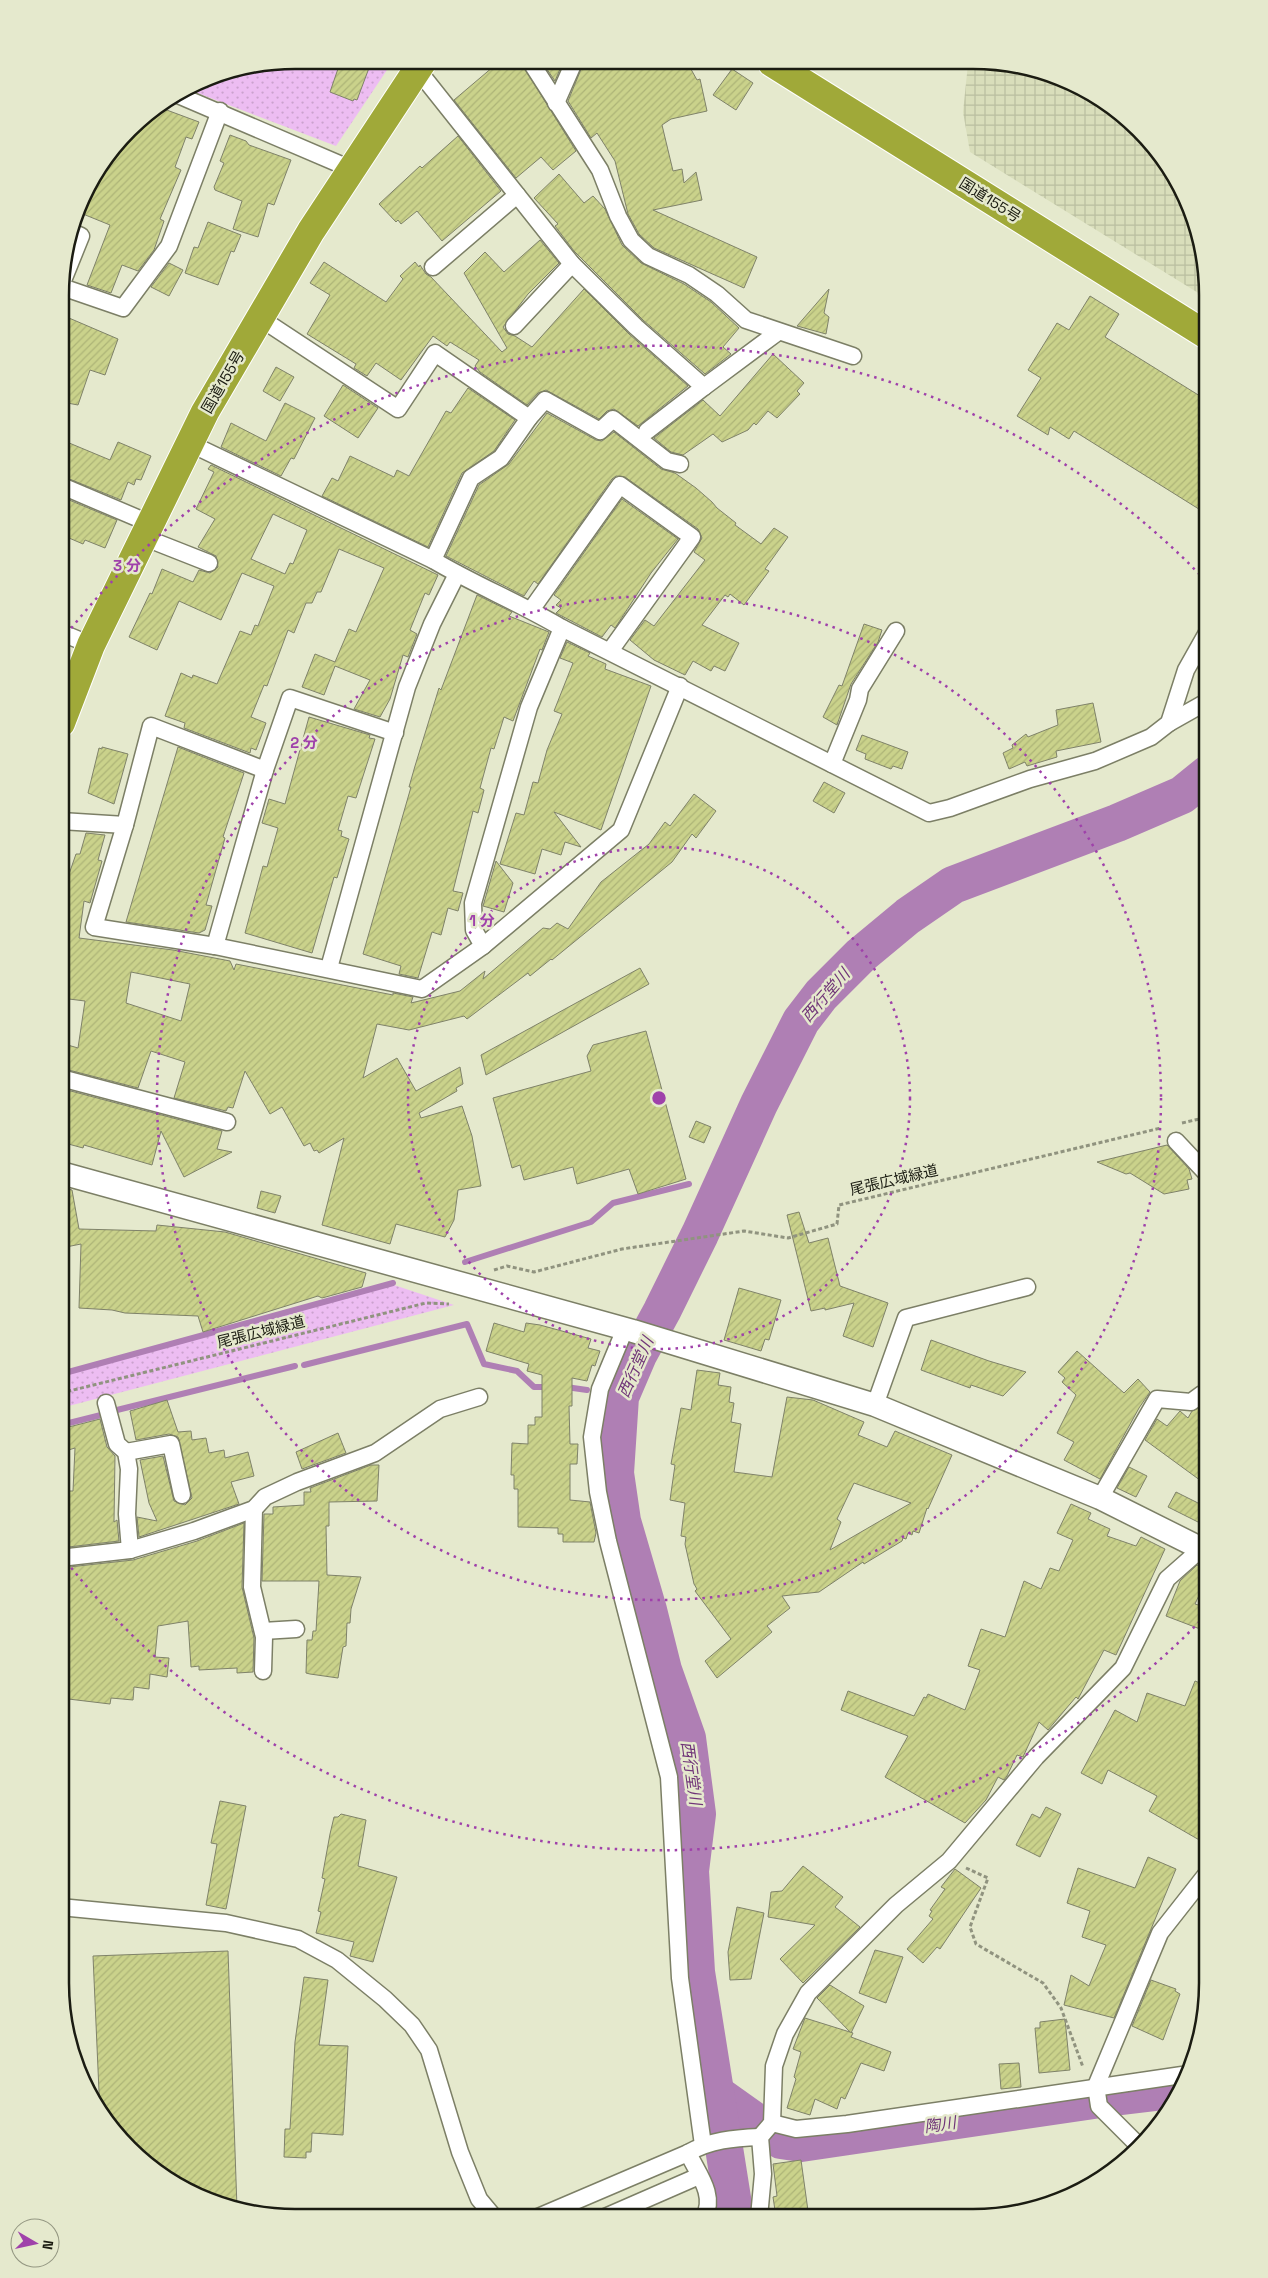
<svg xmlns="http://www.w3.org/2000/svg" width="1268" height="2278" viewBox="0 0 1268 2278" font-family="'Space Grotesk','Noto Sans JP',sans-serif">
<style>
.industrial{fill:url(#industrial-grid)}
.park{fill:url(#park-dots)}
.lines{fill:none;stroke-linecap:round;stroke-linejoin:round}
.stream{stroke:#af7fb4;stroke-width:6}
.river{stroke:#af7fb4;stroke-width:38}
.building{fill:url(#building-hatch);stroke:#7f8269;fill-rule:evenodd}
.street-casing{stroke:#7c7f66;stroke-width:19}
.secondary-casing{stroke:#7c7f66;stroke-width:25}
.highway-casing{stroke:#fff;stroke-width:30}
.path{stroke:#90937f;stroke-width:3;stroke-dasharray:4 2.5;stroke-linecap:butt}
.street{stroke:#fff;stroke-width:16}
.secondary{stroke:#fff;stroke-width:22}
.highway{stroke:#a0a939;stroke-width:28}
.ring{fill:none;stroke:#9f41aa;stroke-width:2.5;stroke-dasharray:2.5 5}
.labels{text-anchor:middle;stroke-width:5;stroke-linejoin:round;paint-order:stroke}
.street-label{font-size:15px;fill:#1b1c12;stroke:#e5e9cd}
.water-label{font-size:16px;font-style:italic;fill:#703578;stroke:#e5e9cd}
.rim{fill:none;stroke:#1b1c12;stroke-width:2.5}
.centre{fill:#9f41aa;stroke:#e5e9cd;stroke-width:2.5}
.ring-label{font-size:15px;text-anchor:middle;font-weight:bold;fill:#9f41aa;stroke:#e5e9cd;stroke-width:5;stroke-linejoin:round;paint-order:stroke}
</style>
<defs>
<pattern id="industrial-grid" width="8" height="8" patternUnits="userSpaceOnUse" patternTransform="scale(1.25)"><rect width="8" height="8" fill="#d9debb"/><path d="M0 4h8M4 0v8" fill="none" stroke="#babea0"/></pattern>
<pattern id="park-dots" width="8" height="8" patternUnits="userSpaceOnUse" patternTransform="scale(1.25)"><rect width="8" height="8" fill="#edbdf2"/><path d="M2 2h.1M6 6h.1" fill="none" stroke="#cba2ce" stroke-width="1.8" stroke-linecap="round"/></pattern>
<pattern id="building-hatch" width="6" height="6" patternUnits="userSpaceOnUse" patternTransform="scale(1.25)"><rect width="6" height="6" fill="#cad28b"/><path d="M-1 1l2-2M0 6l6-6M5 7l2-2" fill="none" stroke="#adb477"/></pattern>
</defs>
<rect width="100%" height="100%" fill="#e5e9cd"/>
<!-- industrial -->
<path class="industrial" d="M968,64h51l58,20 51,34 40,46 27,55 13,80 -238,-147 -7,-40z"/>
<!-- park -->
<g class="park">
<path d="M295,60l98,1 -57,85 -149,-57 18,-11z"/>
<path d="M394,1285l60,20 -393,103v-32z"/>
</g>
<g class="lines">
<!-- stream -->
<g class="stream">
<path d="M465,1262l126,-40 22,-19 76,-19"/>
<path d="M304,1365l163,-41 17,40 33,7 17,16h17"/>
<path d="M61,1374l332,-91"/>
<path d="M566,1387l21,3"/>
<path d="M117,1410l178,-44"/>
<path d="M61,1425l40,-10"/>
</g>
<!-- river -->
<g class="river">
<path d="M715,2093l66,47 20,3 313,-46 67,-8"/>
<path d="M735,2217l-39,-245 -6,-101 7,-57 -10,-76 -24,-68 -15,-60 -26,-89 -7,-48 5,-76 18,-42 24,-44 38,-77 59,-130 42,-83 20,-26 40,-40 47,-39 45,-31 164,-62 65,-28 26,-21"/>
</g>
</g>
<!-- building -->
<g class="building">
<path d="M341,60h31l-15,40 -3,-1 -1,2 -23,-9z"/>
<path d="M500,61h20l56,90 -23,19 -12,-13 -25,21 -62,-78z"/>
<path d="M542,62h21l-8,19z"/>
<path d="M584,62h103l10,18 3,-1 7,32 -36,8 -9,6 11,46 9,-2 2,14 12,-11 6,28 -49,10 104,47 -13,31 -90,-40 -15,-14 -11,-20 -13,-53 -18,-28 -6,5 -23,-37z"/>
<path d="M732,69l21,14 -17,27 -23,-15z"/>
<path d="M168,101l-4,8 35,13 -7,17 -6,-2 -11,30 6,3 -21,49 4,2 -10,29 -16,21 -16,-6 -11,28 -24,-8 23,-60 -32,-13 6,-21 56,-73z"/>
<path d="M230,135l16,6 3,4 42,15 -17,45 -6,-2 -10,34 -25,-8 9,-28 -27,-11 -1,-3 10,-24 -4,-2z"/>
<path d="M458,136l43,55 -59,50 -25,-30 -16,13 -3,-4 -2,2 -17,-18 41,-38 2,2z"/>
<path d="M559,174l25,29 9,-7 12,13 17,36 19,18 43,21 27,18 28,26 -16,19 8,7 -26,20 -62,-54 -69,-69 -19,-25 3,-2 -24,-26z"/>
<path d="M208,222l33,13 -7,17 -3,-1 -13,34 -33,-12 9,-26 4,1z"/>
<path d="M540,240l19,23 -31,31 -25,33 5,7 7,2 17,11 52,-58 45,45 59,52 -50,40 -24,-17 -7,2 -8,8 -53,-29 -8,3 -11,12 -47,-33 -5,-6 4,-6 -29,-18 -3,4 -14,-10 -32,44 -25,-17 -9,13 -13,-8 2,-4 -49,-30 23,-39 -20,-12 14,-21 62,40 17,-23 -3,-3 15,-14 4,5 1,-2 6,9 5,3 71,75 5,-4 -43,-75 21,-21 19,20z"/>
<path d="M169,263l14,7 -14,26 -18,-9z"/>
<path d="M829,289l-5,24 5,4 -3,17 -29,-8z"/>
<path d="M1090,296l29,18 -14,23 103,64v100l-6,10 -128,-80 -5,8 -19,-12 -2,8 -31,-19 24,-38 -13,-8 29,-47 12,7z"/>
<path d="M62,315l56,24 -13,36 -15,-5 -12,35 -16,-3z"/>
<path d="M773,354l31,29 -7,8 3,3 -23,24 -9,-7 -12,14 -2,-2 -6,7 -26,12 -9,-8 -30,21 -12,-3 -17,-14 49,-38 17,16z"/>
<path d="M276,367l18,10 -14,24 -17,-10z"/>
<path d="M343,385l35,23 -20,30 -34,-22z"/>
<path d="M468,388l47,32 -21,31 -32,22 -34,74 -106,-51 10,-18 6,3 12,-25 44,21 3,-7 12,6 37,-65 5,2z"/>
<path d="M285,403l30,15 -21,41 -3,-1 -10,18 -60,-29 10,-24 35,18z"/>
<path d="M547,413l49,27 6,1 12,-9 47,37 14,4 21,15 16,14 5,6 19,15 -1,2 26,19 13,-16 14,9 -23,32 4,2 -25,34 -14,-11 -2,3 -3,-2 -23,30 37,18 -14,28 -11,-5 -3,5 -18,-10 -8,14 -31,-15 -24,-20 15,-20 9,6 51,-66 -11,-8 8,-14 -4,-9 -73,-52 -9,-1 -4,3 -74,105 -4,-3 -10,15 -78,-40 33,-71 30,-21z"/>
<path d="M62,440l48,20 8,-18 33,14 -10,24 -5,-1 -2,6 -6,-3 -7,18 -59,-24z"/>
<path d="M211,465l227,110 -9,20 -4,-2 -15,37 7,4 -9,23 -5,-2 -13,44 -10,18 -26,-8 16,-29 -35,-14 -11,29 -22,-8 13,-33 20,8 14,-33 7,3 28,-64 -45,-19 -18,43h-4l-5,11h-6l-12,30 -6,-3 -21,56 -3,-1 -13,32 15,6 -10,27 -5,-2 -1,5 -66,-25 1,-5 -20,-7 16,-43 11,5 1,-3 24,9 23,-53 11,4 4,-10 3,1 16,-40 -32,-13 -21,47 -42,-19 -22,49 -28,-13 21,-44 2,1 10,-25 31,13 6,-12 11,3 8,-6 -2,-11 -18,-9 17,-28 -19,-10 18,-37 -6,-3zM273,514l34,16 -14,34 -3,-1 -5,11 -34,-15z"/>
<path d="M62,497l55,23 -12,28 -20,-8 -2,4 -21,-9z"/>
<path d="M622,499l56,40 -27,34 -36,55 -4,-3 -9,12 -46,-24 5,-5 -5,-3 5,-5 -7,-5z"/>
<path d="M477,595l35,17 -3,4 40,16 -7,18 -2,-1 -27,72 -9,-4 -10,32 -3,-1 -11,40 4,2 -6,23 -5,-2 -20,80 10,2 -5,18 -10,-3 -7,27 -9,-3 -14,46 -19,-4 2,-8 -38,-12 48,-167h-2l6,-21 24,-78 2,2z"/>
<path d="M864,624l18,6 -4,12 -27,42 -14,41 -14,-8 16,-32 3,1z"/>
<path d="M567,642l23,11 -2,3 18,8 -1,5 46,17 -50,144 -47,-18 27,35 -16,-5 -4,13 -19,-6 -7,25 -35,-10 16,-51 8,2 9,-33 5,1 9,-33 15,-36 -8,-3 19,-48 -13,-5z"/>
<path d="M1093,703l8,39 -45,9 1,6 -30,9 -2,-4 -16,7 -6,-16 10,-5 -1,-3 14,-11 2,3 30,-12 -2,-15z"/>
<path d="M309,717l61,18 -1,3 6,1 -19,59 -8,-2 -10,34 4,1 -1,5 8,3 -12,39 -3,-1 -22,76 -67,-20 18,-67 4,1 11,-39 -16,-5 7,-24 16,5z"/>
<path d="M862,735l46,17 -6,17 -9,-3 -2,3 -26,-10 1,-5 -10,-4z"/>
<path d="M102,747l26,7 -14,50 -26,-11 11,-45 3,1z"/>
<path d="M178,747l66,26 -21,64 2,1 -19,67 6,1 -7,24 -6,3 -73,-11z"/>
<path d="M824,782l21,11 -11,20 -21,-12z"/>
<path d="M694,794l22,17 -20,27 -4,-4 -20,28 -120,98 -1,-1 -21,17 -2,-3 -61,46 -3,-3 -55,14 -32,-6 -14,54 34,-20 19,33 44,-24 3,17 -7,4 1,3 -38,22 2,5 41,-12 10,30 9,50 -23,4 -4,30 -9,17 -49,-13 -6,20 -68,-19 22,-87 -25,15 -2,-3 -3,1 -4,-8 -6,3 -22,-39 -12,7 -25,-43 -12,37 -5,-1 -2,4 -52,-13 11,-36 -34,-11 -13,37 -77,-20v-25l17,5 7,-47 -24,-3v-123l7,2 8,-23h4l6,-21 19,2 -7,25 4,1 -12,42 -6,-2 -5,37 94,12 57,11 4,9 2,-6 157,31v-2l20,4 -2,6 49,-12 25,-20 -2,8 60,-51 7,1 7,-6 11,6 33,-47 48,-38 16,-22 5,4zM131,972l59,12 -9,37 -55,-18z"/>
<path d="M496,861l17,22 -9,29 -21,-6z"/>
<path d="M640,968l9,16 -163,91 -5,-20z"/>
<path d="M646,1031l40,148 -48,15 -9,-25 -52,15 -4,-17 -49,13 -4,-15 -8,3 -19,-70 98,-27 -4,-15 6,-11z"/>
<path d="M67,1090l155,41 -5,18 15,3 -48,25 -23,-46 -9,34 -68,-20 -1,3 -22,-6v-32z"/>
<path d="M696,1121l15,6 -7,16 -15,-6z"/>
<path d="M1167,1145l22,24 3,10 -5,1 2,9 -25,5 -34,-21 -4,1 -29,-12z"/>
<path d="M61,1187l11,3 7,39 77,2 1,-6 68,7 141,41 -4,14 -40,11 -4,-2 -115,36 -5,-16 -73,-3 -13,-3 -33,-2 2,-64 -20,4z"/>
<path d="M261,1191l20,5 -6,17 -18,-5z"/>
<path d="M799,1212l10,31 19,-5 12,48 48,17 -15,44 -30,-11 11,-33 -29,7v-2l-14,3 -24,-96z"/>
<path d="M739,1288l42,12 -12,40 -4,-1 -4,12 -37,-11z"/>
<path d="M494,1323l30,9 2,-9 14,2 51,14 -3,9 12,3 -5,15 -3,-1 -5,16 -15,-3v28h-3l1,38h8l-1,20h-7v36l20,2 6,31 -2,9h-31v-8h-5v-6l-40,-1v-38h-4v-14h-3l1,-32 16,1v-19h7v-8h7v-42l-15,-4 2,-7 -43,-13z"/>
<path d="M931,1340l58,21 37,11 -23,24 -26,-9 -6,-2 -1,3 -49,-18z"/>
<path d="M1077,1351l47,42 14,-14 12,13 -11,16 -39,71 -36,-19 10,-18 -17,-9 19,-38 -14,-13 3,-4 -7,-6z"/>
<path d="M697,1370l23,3 -2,12 13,2 -2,15 5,1 -3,19 10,2 -7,48 38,5 15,-80 26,3 51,22 -6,13 29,12 8,-16 57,24 -24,54 -1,-1 -8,25 -6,-2 -1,4 -4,-2 -2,6 -3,-1 -1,3 -38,23 -1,-2 -44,30 -37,4 8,12 -23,18 5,6 -55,46 -12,-17 26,-22 -36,-48 2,-2 -3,-5 -9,-40 1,-7 -5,-1 4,-33 -15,-3 5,-35 -4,-1 10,-56 10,2zM854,1483l57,20 -81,47 11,-28 -4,-3z"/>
<path d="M167,1400l11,32 13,-1 1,9 14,-2 3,15 15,-3 1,8 23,-6 6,24 -23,6 8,22 -100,33 -2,-20 20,4 -8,-18 -9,-43 23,-4 11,45 11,4 7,-7 -14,-61 -9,-3 -33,6 -6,-29z"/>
<path d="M1204,1405l4,1v80l-63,-46 12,-21 10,7 13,-15 8,7 4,-7z"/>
<path d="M100,1419l7,28 8,9 -1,66 3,-2 2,21 -59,7 1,-28h4l1,-29h7l2,-43 -10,3 -4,-22z"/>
<path d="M338,1433l8,20 -44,16 -6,-17z"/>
<path d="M371,1465h8l-2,36 -48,1v24h-3l1,49 34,2 -10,32 -1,14h-3l-1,23 -3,1 -5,31 -28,-4 -4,-1 1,-33h5l1,-9h3l3,-50h-57l2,-67h9v-7l31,-2v-13h7l-1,-4z"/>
<path d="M1129,1467l18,9 -11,21 -19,-9z"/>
<path d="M1176,1492l32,16v19l-40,-20z"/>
<path d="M1071,1504l20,9 -3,6 22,10 -3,7 29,10 5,-9 24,12 -49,106 -12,-5 -26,49 -2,-2 -28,33 -9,-8 -16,35 -6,-2 -10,21 -3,4 -6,-3 -12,23 -21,23 -80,-46 23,-41 -67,-26 7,-19 66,25 10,-19 2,1 2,-4 37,16 15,-40 -12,-4 13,-37 24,8 19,-56 17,8 9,-21 9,3 14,-31 -16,-7z"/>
<path d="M244,1523l-2,64 12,51 -1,34 -16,1v-5l-38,2v-4l-8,1 -3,-46 -30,5 -3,31 14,1 -2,19 -17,-3 -1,15 -15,-2 -1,13 -22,-2 -1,6 -50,-6v-130l73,-8 64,-19z"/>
<path d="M1197,1565l11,5v6l-13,28 13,4v24l-42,-16 14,-35z"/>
<path d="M1195,1681l13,5v159l-59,-34 8,-15 -49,-26 -6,14 -21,-11 34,-63 22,12 10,-29 38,13z"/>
<path d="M220,1801l26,5 -20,103 -20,-4 11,-61 -6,-1z"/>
<path d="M1046,1807l15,7 -21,43 -24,-12 16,-31 8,4z"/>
<path d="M341,1814l25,6 -8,46 39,11 -24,85 -23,-6 4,-14 -38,-9 5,-21 -3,-1 7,-32 -3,-1 8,-44 4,-17h4z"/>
<path d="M1148,1857l28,12 -62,149 -50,-13 7,-30 18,11 17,-41 -24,-8 8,-26 -23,-8 11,-35 57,20z"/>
<path d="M803,1866l40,31 -8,10 25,20 -57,56 -23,-24 35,-34 -47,-8 3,-25 11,-1z"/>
<path d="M955,1869l26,19 -41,61 -3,-2 -14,16 -16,-14 26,-30 -4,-3 3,-5 -2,-1 15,-21 -4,-2z"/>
<path d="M737,1907l27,6 -13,66 -21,1 -2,-28z"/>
<path d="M875,1950l28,7 -17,46 -27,-10z"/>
<path d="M228,1951l9,257 -46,-14 -51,-34 -40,-46 -7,-158z"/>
<path d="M304,1977l24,3 -9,65 29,1 -5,89 -31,-2 -1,19h-5v6l-22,-1 1,-28h5l5,-87z"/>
<path d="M1151,1980l25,9 -1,2 5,3 -17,46 -31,-14z"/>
<path d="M830,1985l34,21 -13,27 -34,-35z"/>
<path d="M805,2018l48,15 -2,4 40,15 -7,19 -23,-8 -16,36 -4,-2 -4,12 -22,-10 -5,16 -23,-7 9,-29 -2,-2 7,-25 -8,-3z"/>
<path d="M1065,2019l5,51 -31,3 -4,-45h5v-6z"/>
<path d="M1019,2063l2,24 -20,2 -2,-25z"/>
<path d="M801,2160l8,58 -33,-1 -3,-20 4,-1 -4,-32z"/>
</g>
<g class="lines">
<!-- street casing -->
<g class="street-casing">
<g id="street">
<path d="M530,61l70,109 18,46 13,24 17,16 41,19 28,19 29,26 107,36"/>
<path d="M417,69l155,195 64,63 68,60 74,-55"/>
<path d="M178,95l173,74"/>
<path d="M556,103l18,-41"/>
<path d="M433,267l84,-72"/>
<path d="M62,283l19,-47 -9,-4"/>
<path d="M62,287l61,21 46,-62 51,-135"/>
<path d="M260,318l138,91 37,-56 94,65 -28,40 -30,20 -38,82"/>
<path d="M514,326l58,-62"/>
<path d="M529,418l16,-18 55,31 13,-12 54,42 13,3"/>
<path d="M647,431l57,-44"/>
<path d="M189,443l244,117c42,25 87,43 129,68l367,185 21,-5 80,-29 65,-18 56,-24 18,-14 17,-53 22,-39"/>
<path d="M62,486l87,37"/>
<path d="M143,537l66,26"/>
<path d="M531,610l89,-125 72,52 -82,114"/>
<path d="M62,633l29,12"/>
<path d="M1169,723l39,-22"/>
<path d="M832,764l26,-64 2,-11 36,-58"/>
<path d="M265,770l-114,-44 -26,99 -31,102 121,19 207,43 61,-43 138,-116 59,-144"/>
<path d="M61,821l64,4"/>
<path d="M215,946l50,-176 25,-72 105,35"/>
<path d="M483,946l-9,-16 -1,-27 56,-196 33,-79"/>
<path d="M329,968l78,-281 25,-63 25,-50"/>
<path d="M61,1078l166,44"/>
<path d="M1176,1141l32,34"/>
<path d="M625,1329l-25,60 -8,48 6,55 10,49 61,236 11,201 23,167"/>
<path d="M106,1403l11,41 9,8 3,17 -2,45 3,36"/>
<path d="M875,1405l31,-87 121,-31"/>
<path d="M126,1452l45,-8 11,51"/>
<path d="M1100,1498l57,-99 34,3 11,-8 6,2"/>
<path d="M254,1509l-2,78 12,50 -1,34"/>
<path d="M60,1558l70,-8 64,-19 60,-22 11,-12 32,-15 78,-29 65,-44 39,-12"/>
<path d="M263,1631l33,-2"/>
<path d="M60,1907l166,16 72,16 39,21 48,39 27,26 17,25 31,102 19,47 15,18"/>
<path d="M772,2123l24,6 51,-5 342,-50"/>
<path d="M1139,2146l-40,-40 -3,-20 64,-153 48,-61"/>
<path d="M688,2153c10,21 28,42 16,64"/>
<path d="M538,2217l150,-64c22,-13 46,-15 72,-16"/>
<path d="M605,2217l94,-41"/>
<path d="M759,2217l4,-43 -3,-37 12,-14 2,-57 11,-32 23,-41 88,-88 53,-44 87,-104 87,-89 44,-89 34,-30"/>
</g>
</g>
<!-- secondary casing -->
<g class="secondary-casing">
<path id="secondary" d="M61,1173l572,158 242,74 225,93 108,54"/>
</g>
<!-- highway casing -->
<g class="highway-casing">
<g id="highway">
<path d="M772,63l436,273"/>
<path d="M61,723l30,-78 114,-233 106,-181 112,-170"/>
</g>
</g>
<!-- path -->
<g class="path">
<path d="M1182,1123l26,-6"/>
<path d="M494,1270l13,-4 27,6 88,-23 122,-18 44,7 49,-14 2,-19 322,-77"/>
<path d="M61,1393l365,-90 23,1"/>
<path d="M966,1868l22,10 -18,49 6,17 67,39 18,25 22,59"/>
</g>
<!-- street -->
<use href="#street" class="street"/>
<!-- secondary -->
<use href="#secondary" class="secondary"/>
<!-- highway -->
<use href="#highway" class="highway"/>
</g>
<!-- distance rings -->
<g class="ring">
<circle cx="659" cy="1098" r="251"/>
<circle cx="659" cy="1098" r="502"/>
<path d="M1205 1616A753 753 0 0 1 62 1556M62 640A753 753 0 0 1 1205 580"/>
</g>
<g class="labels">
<!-- street labels -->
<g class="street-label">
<text transform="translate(990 200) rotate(32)" y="5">国道155号</text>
<text transform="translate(223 382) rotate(-60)" y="5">国道155号</text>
<text transform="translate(894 1180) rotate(-13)" y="5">尾張広域緑道</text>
<text transform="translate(261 1332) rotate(-14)" y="5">尾張広域緑道</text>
</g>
<!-- water labels -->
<g class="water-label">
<text transform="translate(825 995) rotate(-49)" y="6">西行堂川</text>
<text transform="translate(635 1367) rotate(-66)" y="6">西行堂川</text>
<text transform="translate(692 1773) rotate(82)" y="6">西行堂川</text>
<text transform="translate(940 2124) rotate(-8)" y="6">陶川</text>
</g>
</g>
<!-- crop -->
<path d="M0 0H1268V2278H0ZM295 69H973A226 226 0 0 1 1199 295V1983A226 226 0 0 1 973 2209H295A226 226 0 0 1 69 1983V295A226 226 0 0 1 295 69Z" fill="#e5e9cd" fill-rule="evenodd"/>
<path class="rim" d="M295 69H973A226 226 0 0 1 1199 295V1983A226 226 0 0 1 973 2209H295A226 226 0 0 1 69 1983V295A226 226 0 0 1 295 69Z"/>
<circle cx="659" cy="1098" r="8" class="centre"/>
<g class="ring-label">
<text x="127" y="571">3 分</text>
<text x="304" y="748">2 分</text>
<text x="482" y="926">1 分</text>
</g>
<!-- north arrow -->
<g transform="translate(35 2243) rotate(99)"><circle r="24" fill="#e5e9cd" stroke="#949782"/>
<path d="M0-4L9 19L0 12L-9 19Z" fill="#9f41aa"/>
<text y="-8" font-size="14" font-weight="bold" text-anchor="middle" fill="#1b1c12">N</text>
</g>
</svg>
